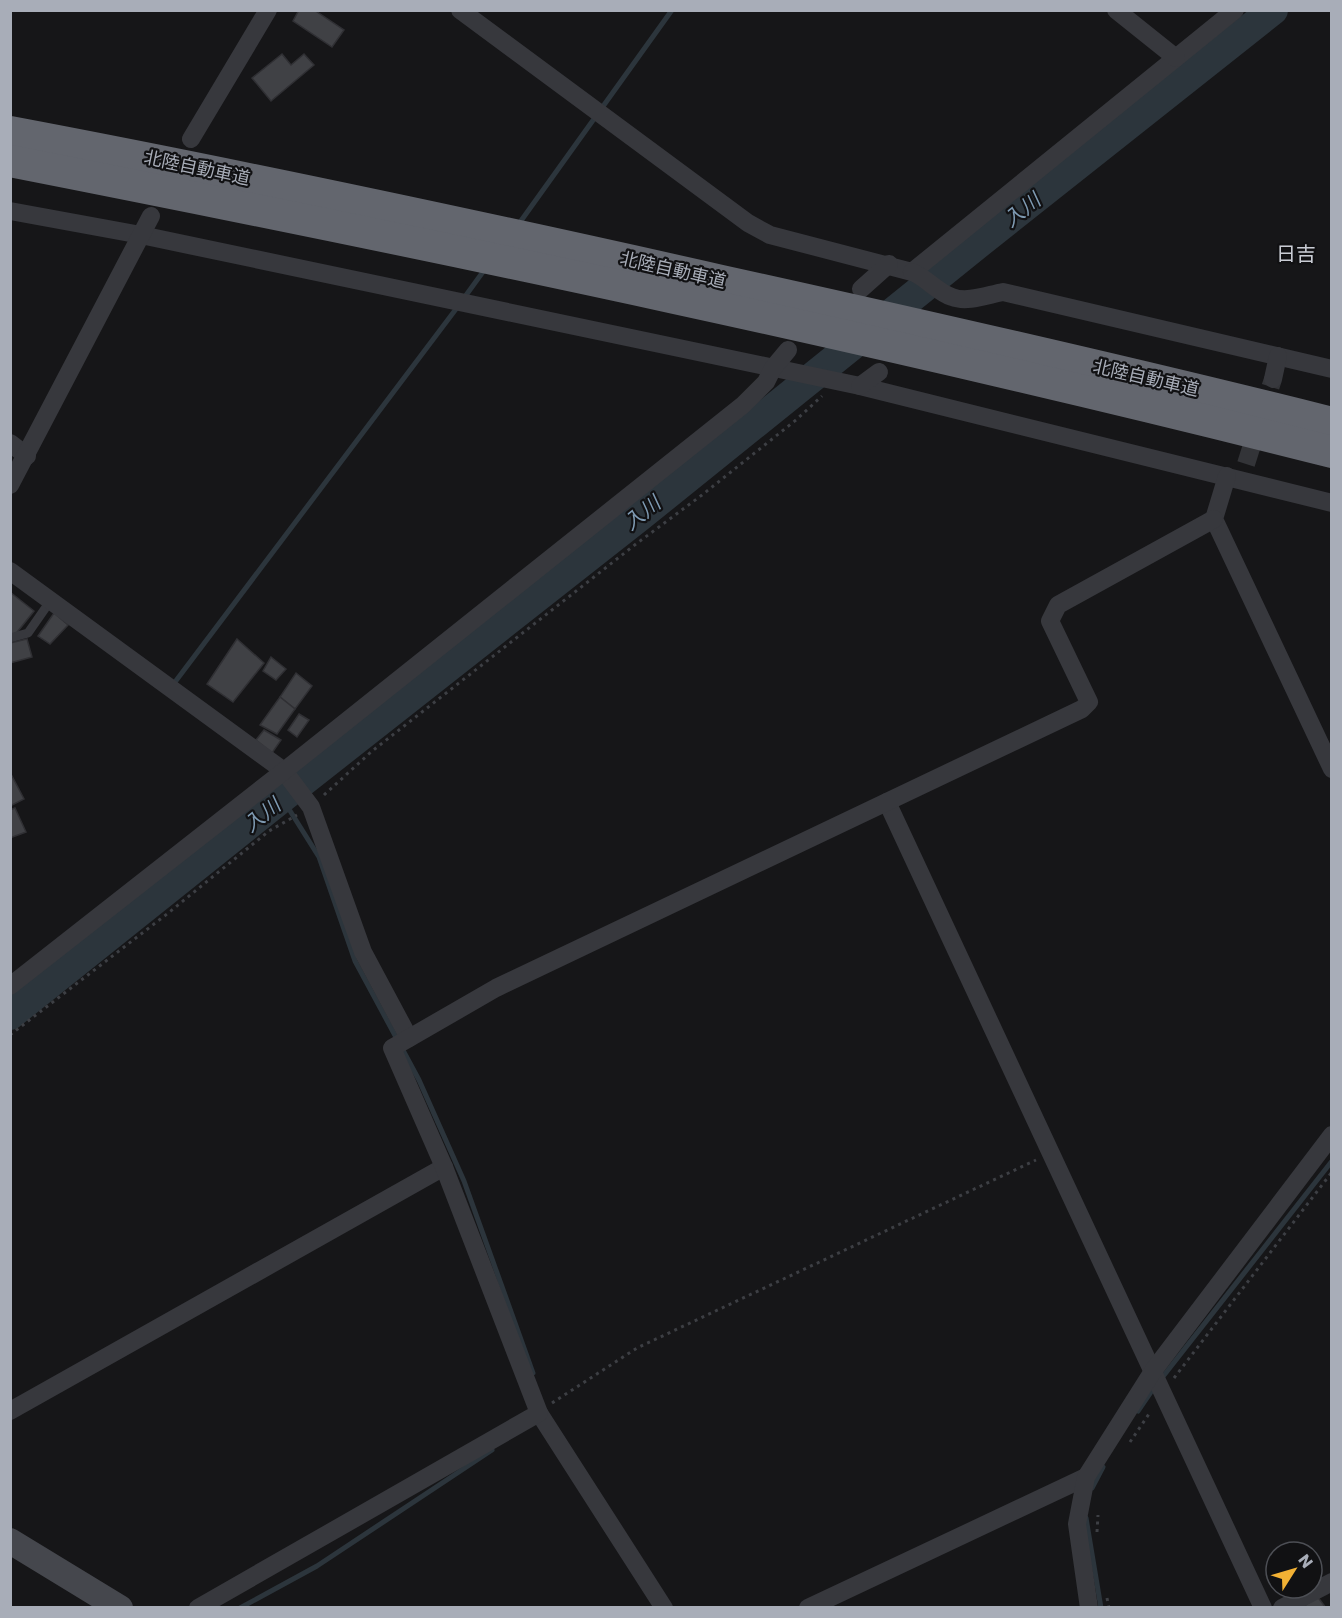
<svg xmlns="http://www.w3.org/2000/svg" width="1342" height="1618" viewBox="0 0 1342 1618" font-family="Poppins,'Noto Sans JP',sans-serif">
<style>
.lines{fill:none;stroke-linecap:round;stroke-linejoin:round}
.stream{stroke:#2c353c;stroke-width:5}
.river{stroke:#2c353c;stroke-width:30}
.building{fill:#404145;stroke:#303034;stroke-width:1.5}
.minor-tunnel{stroke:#333438;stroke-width:18;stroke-dasharray:18 9;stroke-linecap:butt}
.path{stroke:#3d3f44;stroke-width:3;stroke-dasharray:3 4.5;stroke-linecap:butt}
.service{stroke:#37383d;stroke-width:9}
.minor{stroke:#37383d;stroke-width:18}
.secondary{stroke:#45474d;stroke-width:26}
.motorway{stroke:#63666e;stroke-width:32}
.labels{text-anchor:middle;stroke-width:4.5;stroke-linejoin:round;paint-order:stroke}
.street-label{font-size:18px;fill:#a8adb8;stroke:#111113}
.water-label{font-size:20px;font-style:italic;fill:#7f9bb3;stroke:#111113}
.neighbourhood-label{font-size:20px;fill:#c9ccd4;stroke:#111113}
</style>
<rect width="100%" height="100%" fill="#161618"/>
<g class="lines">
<!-- stream -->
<g class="stream">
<path d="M518,225l154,-215"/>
<path d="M464,298l21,-29"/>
<path d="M172,686l287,-381"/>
<path d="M277,780l11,13"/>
<path d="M282,798l37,59 36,104 64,119 45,101 69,192"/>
<path d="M1161,1379l171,-218"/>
<path d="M1138,1411l17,-25"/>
<path d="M1092,1488l11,-21"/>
<path d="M1086,1518l15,90"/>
<path d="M240,1608l77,-42 175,-116"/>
</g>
<!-- river -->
<path class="river" d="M10,1015l278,-222 351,-276 335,-270 299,-237"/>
</g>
<!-- building -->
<g class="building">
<path d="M299,10h15l30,20 -12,17 -39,-26z"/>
<path d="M282,54l9,11 13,-11 10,11 -43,36 -19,-23z"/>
<path d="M10,592l24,19 -20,25 -4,-2z"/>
<path d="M54,613l14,12 -18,19 -12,-8z"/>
<path d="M27,639l5,18 -22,6v-20z"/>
<path d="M237,639l27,24 -31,39 -26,-18z"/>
<path d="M271,657l15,12 -10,11 -13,-9z"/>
<path d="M296,673l16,13 -17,23 -15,-12z"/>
<path d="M280,697l15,12 -18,25 -17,-9z"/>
<path d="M299,714l10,6 -12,17 -9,-7z"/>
<path d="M264,730l17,10 -9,13 -16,-13z"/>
<path d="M12,776l12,23 -14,7v-29z"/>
<path d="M15,808l11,24 -16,6v-28z"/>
<path d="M1317,1596l9,12h-24z"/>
</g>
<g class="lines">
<!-- minor-tunnel -->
<path class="minor-tunnel" d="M1246,464l27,-85"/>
<!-- path -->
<g class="path">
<path d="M324,795l47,-43 265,-208 66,-49 94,-75 26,-24"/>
<path d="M10,1035l157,-121 102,-83 28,-16"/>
<path d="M1174,1378l158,-206"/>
<path d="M552,1403l85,-55 399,-188"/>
<path d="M1130,1442l21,-31"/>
<path d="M1097,1532l1,-17"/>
<path d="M1107,1598l2,10"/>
</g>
<!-- service -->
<path class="service" d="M10,638l18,-5 23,-33"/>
<!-- minor -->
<g class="minor">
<path d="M460,10l288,213 22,12 142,37 323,-262"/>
<path d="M1116,10l60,48"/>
<path d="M191,139l77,-129"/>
<path d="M10,211l131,24 719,151 472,117"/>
<path d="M912,272c15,6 25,20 40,25 15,6 35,-2 51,-5l329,77"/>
<path d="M861,289l28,-25"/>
<path d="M1273,379l5,-23"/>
<path d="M860,386l19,-14"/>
<path d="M10,443l17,13"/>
<path d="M1227,476l-13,43 118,250"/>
<path d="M10,485l141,-269"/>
<path d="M10,571l274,200 27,36 52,145 46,86"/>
<path d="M887,802l376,806"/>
<path d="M10,986l274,-215 459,-366 23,-23 7,-14 15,-18"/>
<path d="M10,1411l434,-244"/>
<path d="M539,1413l125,195"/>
<path d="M198,1608l341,-195 -95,-246 -52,-119 104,-60 586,-279 7,-7 -39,-81 8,-16 156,-86"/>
<path d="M808,1608l278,-131"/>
<path d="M1089,1608l-12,-84 9,-47 67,-106 179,-236"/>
<path d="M1282,1608l50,-26"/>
</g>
<!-- secondary -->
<path class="secondary" d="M10,1541l110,67"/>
<!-- motorway -->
<g class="motorway">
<path d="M10,132c239,45 476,96 712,149 204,45 407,91 610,142"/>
<path d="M10,161c443,87 884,180 1322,291"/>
</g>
</g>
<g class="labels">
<!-- street labels -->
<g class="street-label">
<text transform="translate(197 168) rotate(12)" y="6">北陸自動車道</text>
<text transform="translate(673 270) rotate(13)" y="6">北陸自動車道</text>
<text transform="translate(1146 378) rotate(13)" y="6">北陸自動車道</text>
</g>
<!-- water labels -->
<g class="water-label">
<text transform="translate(1022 210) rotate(-39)" y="7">入川</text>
<text transform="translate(642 513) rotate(-39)" y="7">入川</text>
<text transform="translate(262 815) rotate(-39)" y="7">入川</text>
</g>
<!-- neighbourhood labels -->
<g class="neighbourhood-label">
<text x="1296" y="261">日吉</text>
</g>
</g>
<!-- border -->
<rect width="1342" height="1618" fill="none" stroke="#a8adb8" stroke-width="24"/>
<!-- north arrow -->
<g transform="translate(1294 1570) rotate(53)"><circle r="28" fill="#111113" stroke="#4d4f55" stroke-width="1.5"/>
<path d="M0-4.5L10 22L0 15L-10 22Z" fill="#f2b134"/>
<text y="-9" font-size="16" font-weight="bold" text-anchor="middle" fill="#a8adb8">N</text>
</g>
</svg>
